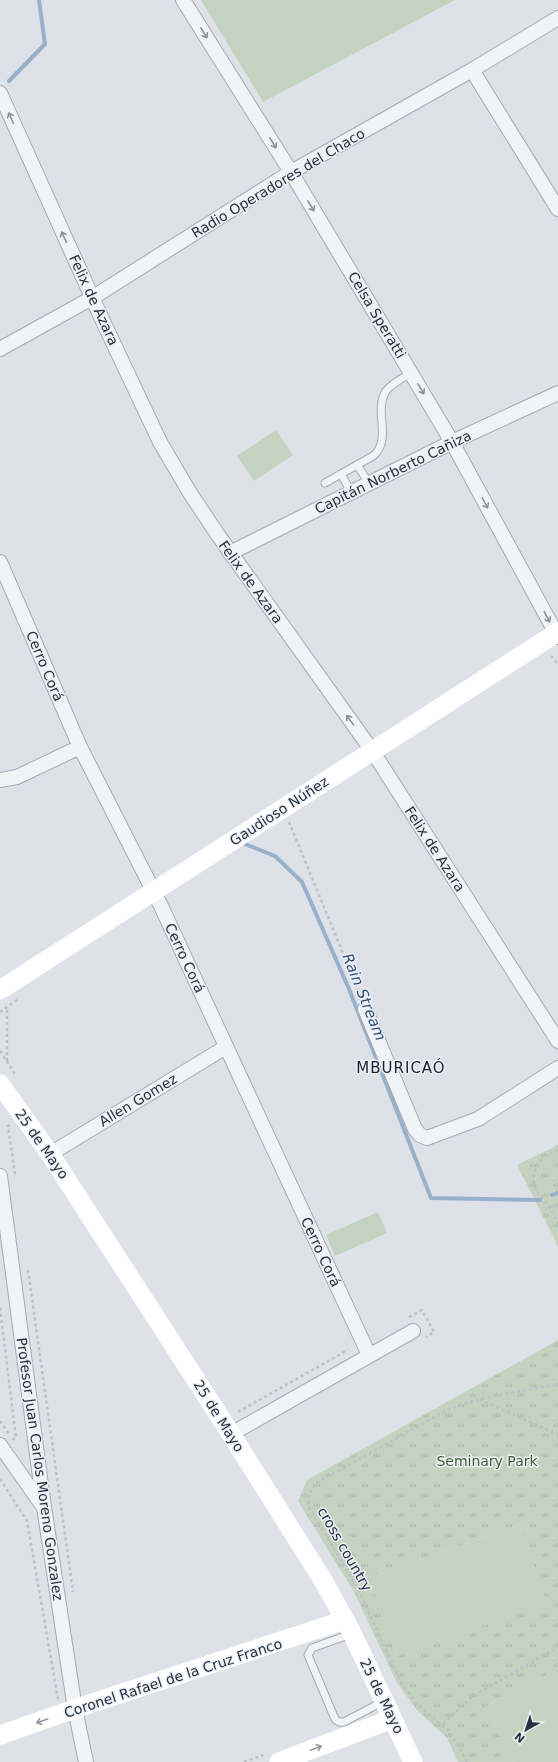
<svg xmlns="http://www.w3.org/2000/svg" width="558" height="1762" viewBox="0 0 558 1762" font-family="'DejaVu Sans',sans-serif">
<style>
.grass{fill:#c4d3bf}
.park{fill:url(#park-tufts);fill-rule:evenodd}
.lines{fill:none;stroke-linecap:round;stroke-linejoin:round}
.stream{stroke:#97b0cb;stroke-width:4}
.lane-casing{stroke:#a3a9b2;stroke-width:9}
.street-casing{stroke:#a3a9b2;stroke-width:16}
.path{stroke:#bcc0c7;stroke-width:2.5;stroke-dasharray:3 3;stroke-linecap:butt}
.lane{stroke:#f1f3f7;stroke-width:7}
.street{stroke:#f1f3f7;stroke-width:14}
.secondary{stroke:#fff;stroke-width:19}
.oneway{stroke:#8c929c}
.oneway2{stroke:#9298a0}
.labels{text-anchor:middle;stroke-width:3;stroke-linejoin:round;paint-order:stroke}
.street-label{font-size:14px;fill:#263040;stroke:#eef1f6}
.park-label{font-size:14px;fill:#3b5c33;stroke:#eef1f6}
.water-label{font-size:15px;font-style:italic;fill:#2f4f76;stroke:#eef1f6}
.neighbourhood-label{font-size:15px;letter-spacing:1px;fill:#192131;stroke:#eef1f6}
</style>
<defs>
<pattern id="park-tufts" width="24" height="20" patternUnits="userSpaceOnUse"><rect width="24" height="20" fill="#c4d3bf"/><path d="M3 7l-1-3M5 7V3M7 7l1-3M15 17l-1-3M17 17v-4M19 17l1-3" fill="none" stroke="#a8b5a5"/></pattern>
</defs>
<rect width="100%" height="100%" fill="#dee2e8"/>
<!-- grass -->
<g class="grass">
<path d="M201,0h254l-192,102z"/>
<path d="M276,430l17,25 -39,26 -17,-25z"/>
<path d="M378,1212l9,21 -52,23 -9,-21z"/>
<path d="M520,1525l28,78 -151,53 -28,-79z"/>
<path d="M558,1669v93h-44l-29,-55z"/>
</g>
<!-- park -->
<g class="park">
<path d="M558,1145v101l-41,-81z"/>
<path d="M558,1340v329l-73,38 29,55h-56l-11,-24 -30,-28 -20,-27 -43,-91 -56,-91 9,-21zM520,1525l27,78 -150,53 -28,-79z"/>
</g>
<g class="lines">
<!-- stream -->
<g class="stream">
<path d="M9,81l36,-37 -6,-44"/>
<path d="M245,844l30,12 27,26 47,107 82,209 109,2"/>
<path d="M552,1195l6,-2"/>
</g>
<!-- lane casing -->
<g class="lane-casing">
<g id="lane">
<path d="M357,465l12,18"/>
<path d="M341,474l10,18"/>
<path d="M325,483l48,-27c20,-17 0,-45 13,-65 6,-8 17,-13 25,-18"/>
<path d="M351,1634l-39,14 -4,7 27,64 4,3h5l40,-21"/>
</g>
</g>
<!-- street casing -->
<g class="street-casing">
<g id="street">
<path d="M183,0l108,172 161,270 106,195"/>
<path d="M472,70l86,139"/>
<path d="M0,93l101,224 59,125 30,51 28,42 155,217 185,289"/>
<path d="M0,349l92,-51 199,-126 181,-102 86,-52"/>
<path d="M230,553l222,-111 106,-49"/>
<path d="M0,562l80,185 81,159 208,449"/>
<path d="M0,780l17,-3 63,-30"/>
<path d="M365,1009l50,120 5,6 7,3 51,-19 80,-51"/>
<path d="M50,1154l176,-107"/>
<path d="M0,1176l44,331 31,202 11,53"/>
<path d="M231,1434l182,-103"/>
<path d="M0,1445l42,60"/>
</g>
</g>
<!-- path -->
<g class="path">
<path d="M551,656l7,8"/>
<path d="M289,822l72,175"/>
<path d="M0,1012l18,-13"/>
<path d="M0,1051l15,23"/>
<path d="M7,1061v-54"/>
<path d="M10,1125l-2,1 7,48"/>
<path d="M558,1150c-14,5 -27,16 -24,33 1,8 11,17 15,24 4,5 6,11 9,17"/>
<path d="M550,1207l8,-1"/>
<path d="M28,1270l45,322"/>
<path d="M0,1308l16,130 -4,2"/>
<path d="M409,1317l13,-7 12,22 -8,5"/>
<path d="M480,1399l78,36"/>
<path d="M238,1412l110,-62"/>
<path d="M0,1421l9,13"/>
<path d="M0,1479l27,42 31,178"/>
<path d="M443,1724l30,-28 85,-49"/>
<path d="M244,1762l22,-8"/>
<path d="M467,1762l-17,-30 -33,-28 -17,-23 -41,-90 -50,-84 -1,-11 8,-13 133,-74 30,-10 79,-15"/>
</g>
<!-- lane -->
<use href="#lane" class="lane"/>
<!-- street -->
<use href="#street" class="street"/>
<!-- secondary -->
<g class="secondary">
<path d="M0,990l558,-358"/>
<path d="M0,1084l50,70 181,280 93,148 26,47 63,133"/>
<path d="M0,1735l89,-31 256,-84"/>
<path d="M279,1762l113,-43"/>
</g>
</g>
<!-- one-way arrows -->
<defs><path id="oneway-shaft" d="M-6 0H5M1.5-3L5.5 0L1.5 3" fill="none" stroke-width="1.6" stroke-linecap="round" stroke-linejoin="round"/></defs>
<g class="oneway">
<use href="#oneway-shaft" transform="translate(204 33) rotate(58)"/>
<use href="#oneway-shaft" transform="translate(11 118) rotate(-114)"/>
<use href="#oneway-shaft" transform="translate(273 143) rotate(58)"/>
<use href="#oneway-shaft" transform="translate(311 206) rotate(59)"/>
<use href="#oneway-shaft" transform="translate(64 237) rotate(-114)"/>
<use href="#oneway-shaft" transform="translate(421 389) rotate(59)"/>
<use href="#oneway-shaft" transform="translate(485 503) rotate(62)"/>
<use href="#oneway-shaft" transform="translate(547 617) rotate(62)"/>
<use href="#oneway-shaft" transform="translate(350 720) rotate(-126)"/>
</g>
<g class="oneway2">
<use href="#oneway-shaft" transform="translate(42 1721) rotate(161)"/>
<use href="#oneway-shaft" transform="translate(316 1748) rotate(-21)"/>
</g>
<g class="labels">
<!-- street labels -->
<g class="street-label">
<text transform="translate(278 183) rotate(-31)" y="5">Radio Operadores del Chaco</text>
<text transform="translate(94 300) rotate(65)" y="5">Felix de Azara</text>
<text transform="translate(377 315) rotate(59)" y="5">Celsa Speratti</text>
<text transform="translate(393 472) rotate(-26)" y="5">Capitán Norberto Cañiza</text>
<text transform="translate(251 582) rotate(54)" y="5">Felix de Azara</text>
<text transform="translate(45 666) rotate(67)" y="5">Cerro Corá</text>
<text transform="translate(279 811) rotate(-33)" y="5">Gaudioso Núñez</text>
<text transform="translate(435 849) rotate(57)" y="5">Felix de Azara</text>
<text transform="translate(185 958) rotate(65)" y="5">Cerro Corá</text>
<text transform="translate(138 1100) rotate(-31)" y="5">Allen Gomez</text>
<text transform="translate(42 1144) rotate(55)" y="5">25 de Mayo</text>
<text transform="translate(321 1252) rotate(65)" y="5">Cerro Corá</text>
<text transform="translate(219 1416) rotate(58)" y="5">25 de Mayo</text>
<text transform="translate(40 1469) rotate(82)" y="5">Profesor Juan Carlos Moreno Gonzalez</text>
<text transform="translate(345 1549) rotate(60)" y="5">cross country</text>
<text transform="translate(173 1678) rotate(-18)" y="5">Coronel Rafael de la Cruz Franco</text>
<text transform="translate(382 1696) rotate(64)" y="5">25 de Mayo</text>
</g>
<!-- park labels -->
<g class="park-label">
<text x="487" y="1466">Seminary Park</text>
</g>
<!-- water labels -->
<g class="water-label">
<text transform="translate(364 997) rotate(68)" y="5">Rain Stream</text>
</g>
<!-- neighbourhood labels -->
<g class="neighbourhood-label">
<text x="401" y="1073">MBURICAÓ</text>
</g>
</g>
<!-- north arrow -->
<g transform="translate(526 1730) rotate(219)" stroke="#eef1f6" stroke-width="3" paint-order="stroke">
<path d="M0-3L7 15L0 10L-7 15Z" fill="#263040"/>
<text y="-6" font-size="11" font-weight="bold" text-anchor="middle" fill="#263040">N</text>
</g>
</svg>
